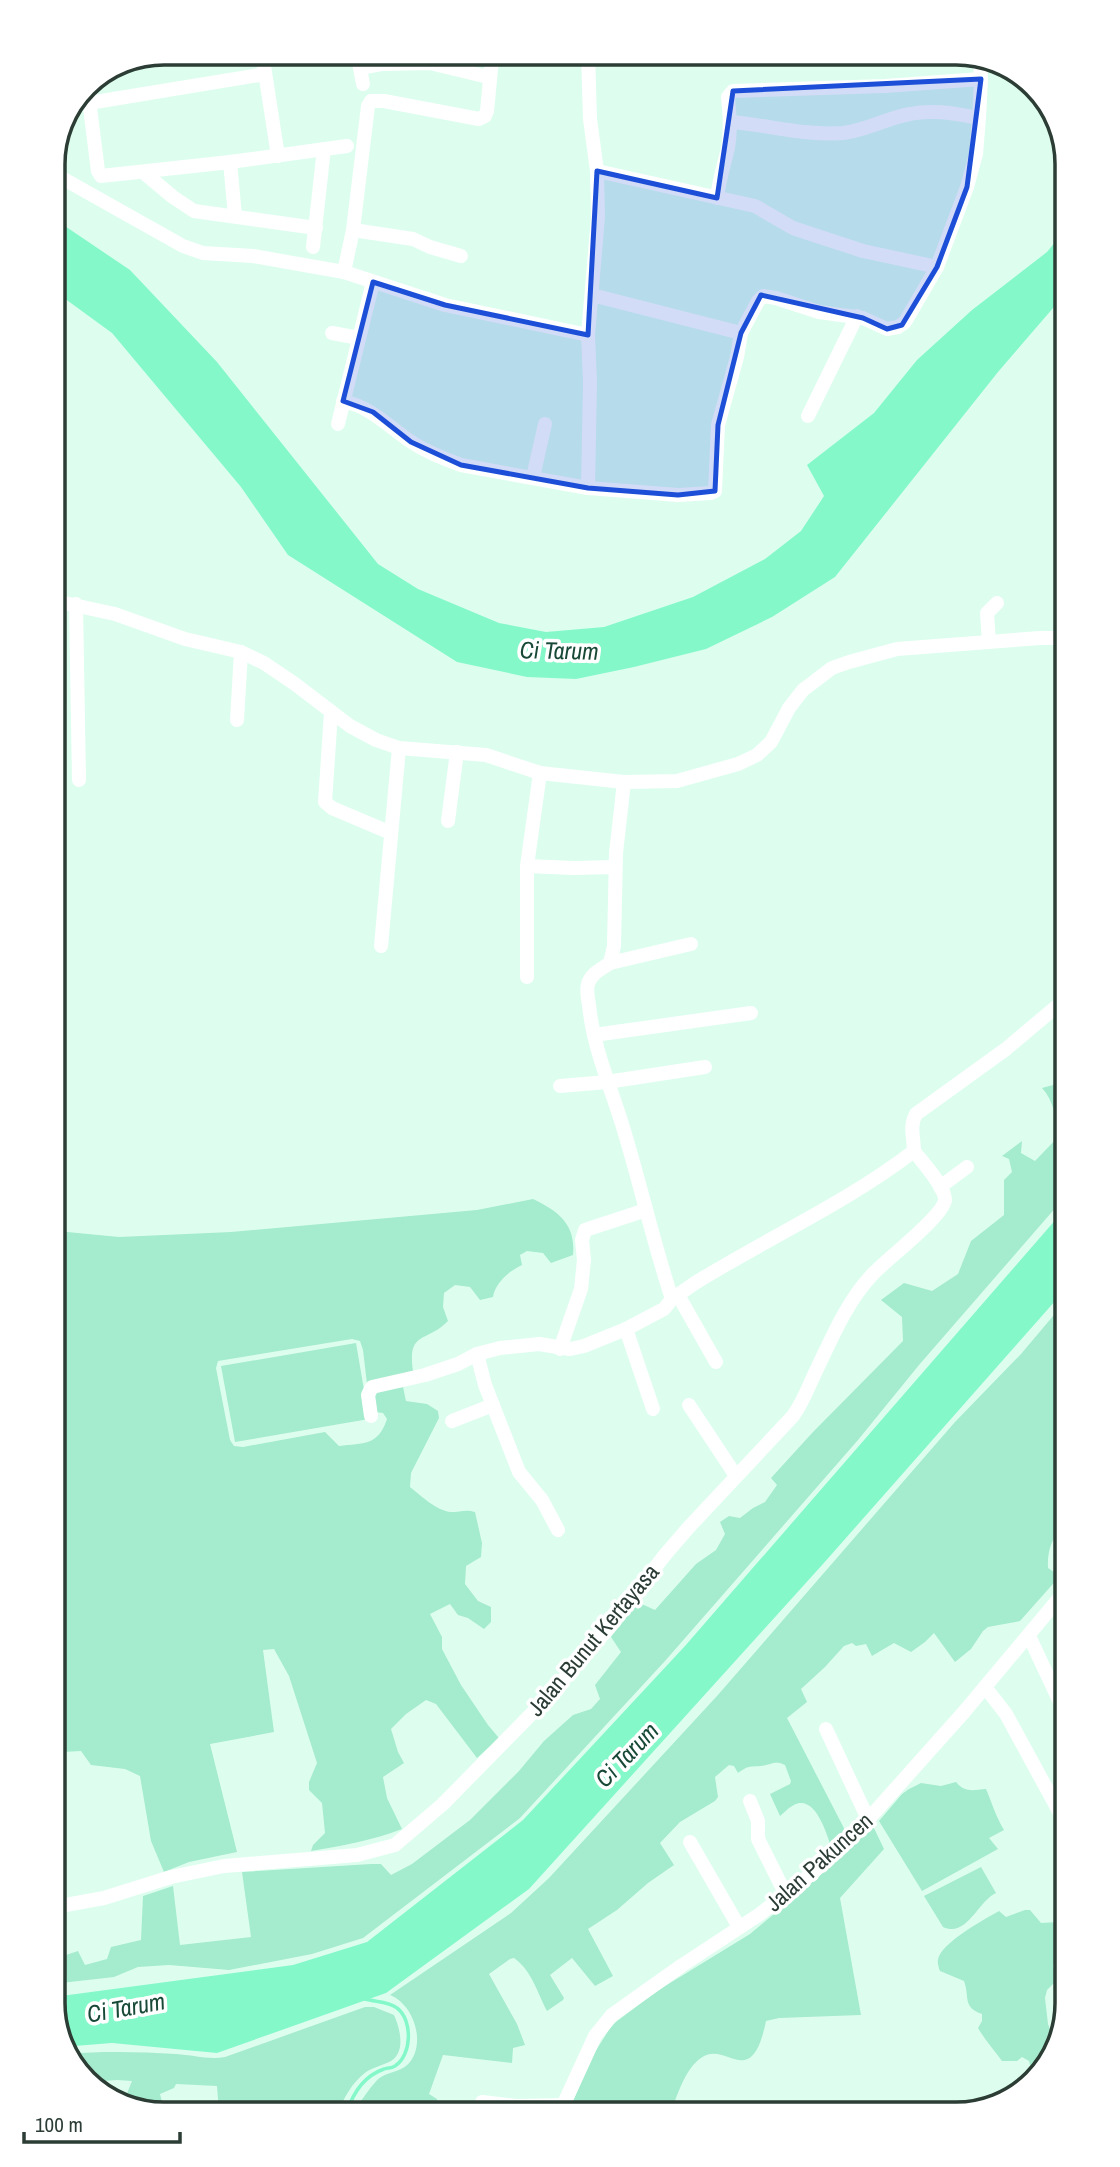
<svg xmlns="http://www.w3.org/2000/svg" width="1120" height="2167" viewBox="0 0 1120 2167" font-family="'Archivo Narrow',sans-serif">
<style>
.green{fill:#a5ebcd}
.water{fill:#85f8ca}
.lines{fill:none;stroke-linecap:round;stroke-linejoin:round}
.stream{stroke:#85f8ca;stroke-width:3.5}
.minor{stroke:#fff;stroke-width:14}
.marked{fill:#1d4ed8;fill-opacity:0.2;stroke:#1d4ed8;stroke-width:5;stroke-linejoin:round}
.labels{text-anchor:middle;stroke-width:7;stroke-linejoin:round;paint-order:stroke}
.street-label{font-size:23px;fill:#2c3d35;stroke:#fff}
.water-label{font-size:24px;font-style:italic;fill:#184937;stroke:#fff}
.rim{fill:none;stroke:#2c3d35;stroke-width:3.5}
</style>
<rect width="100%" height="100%" fill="#ddfeef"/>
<!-- green -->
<g class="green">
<path d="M1063,1078l1,120 -145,167 -61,75 -193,221 -145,157 -157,120 -51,16 -83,16 -60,-5 -31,2 -24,10 -53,6 -1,-26 18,-6 7,14 22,-6 4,-12 30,-7 2,-44 30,-10 7,59 71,-8 -9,-65 129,-8h10l10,11 21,-11 58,-44 49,-49 25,-30 29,-26 18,-6 9,-10 -5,-14 26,-33 -10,-15 26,-35 18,8 41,-46 20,-14 9,-16 -5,-12 9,-6 11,2 13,-10 12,-6 12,-17 -6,-7 42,-46 90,-91 -1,-24 -21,-17 23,-17 28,8 26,-17 13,-33 33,-26v-35l8,-8 -3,-13 -7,-3 20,-15 -1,12 14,8 24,-25c-3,-17 -5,-35 -17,-48l11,-3z"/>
<path d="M533,1199c25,12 43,25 40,56l-22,8 -8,-10 -16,-2 -7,4 2,10c-13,6 -27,18 -29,32l-13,3 -10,-13 -15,-2 -11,8 -1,14 5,14c-21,22 -41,9 -35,50l-46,13 -4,-34 -3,-9 -8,-2 -134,22 -2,7 14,72 4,6 9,1 82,-15 14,14c25,-3 39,0 48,-27l-4,-6 -8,-1 -4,-16 6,-5 26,-4 3,14 21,3 11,7 1,7 -28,55 -1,14c11,9 27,24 41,25 9,0 15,-3 24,0l7,31 -1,14 -15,9 -1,18 13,17 13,6v15l-7,7 -16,-11 -10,-3 -8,-11 -20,10 12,23v12l19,36 27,40 11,13 -22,20 -41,-54 -10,-4 -20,14 -15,15 7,23 6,11 -21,14 4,21 15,31c-29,11 -60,17 -91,22l2,-6 12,-12 -3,-30 -13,-13v-8l8,-19 -28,-87 -15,-27 -11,1 11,82 -64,12 27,108 -48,10 -25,10 -13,-31 -11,-65 -15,-7 -34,-4 -10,-14 -18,1 -3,5 -3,-526 62,6 112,-5 246,-22z"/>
<path d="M1064,1303l1,222c-13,11 -18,26 -17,43l12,8 -40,45 -32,6 -5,4 -12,18 -16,13 -21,-29 -9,9 -14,10 -17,-9 -22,13 -6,-12 -10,2 -4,-3 -8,3 -19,21 -24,22 6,13 -20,16 59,114 -15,15c-4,-13 -16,-53 -37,-42 -5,2 -10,8 -14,11l-10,-22 20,-10 1,-3 -6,-16c-10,-5 -14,0 -24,1 -12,1 -12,-1 -23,7l-4,-7 -5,-1 -14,12 3,20 -3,4 -35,21 -20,21 14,22 -26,18 -31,27 -29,19 25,47 -18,10 -23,-28 -22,17 14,23 -1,2 -16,11c-10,-19 -15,-40 -33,-53l-4,1 -21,15 28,50 8,21 -12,3 -1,15 -69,-8 -14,39 8,5 -2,13h-81c4,-7 20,-31 27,-35 10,-6 21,-5 29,-15 16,-21 3,-58 -20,-67l121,-82 38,-35 168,-182 238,-274 66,-68z"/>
<path d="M356,1343l13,76 -134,23 -14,-76z"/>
<path d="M956,1782c9,11 17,8 30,7 6,14 10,28 18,41l-15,8 9,11 -76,42 -43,-70 23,-27 7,-5 12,-6 20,3z"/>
<path d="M872,1824l12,25 -44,49 21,117 -82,3 -13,3c-15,73 -40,18 -65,37 -15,10 -23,35 -29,51l-103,1 26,-58 17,-27 45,-34 93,-57 68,-57z"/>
<path d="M981,1867l15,26c-18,8 -29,45 -53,34l-19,-31z"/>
<path d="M1025,1910h5l11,13 18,-1 8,17v15l-14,11 4,15 -10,10 -2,8 3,26 7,19 -6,22 -16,13 -4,-17 -7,-4 -5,4h-15c-8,-11 -17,-21 -24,-33l4,-7v-7c-20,-7 -12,-17 -18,-33l-24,-10c-1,-2 -3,-10 -2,-11 1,-16 47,-41 61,-49l7,6z"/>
<path d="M365,2007h9l20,8c6,13 12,37 -3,46 -8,4 -17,6 -25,11 -14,11 -22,25 -28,41l-110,1 -9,-2 -2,-26 -41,-2 -2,4 -14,6 5,20h-8l-46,-15 15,-3 6,-15 -15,-1 -27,2 -22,-28c36,-3 72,-2 108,0 17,1 33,6 49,3z"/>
</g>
<!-- water -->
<g class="water">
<path d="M53,218l77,52 87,92 161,202 40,25 81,34 47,9 58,-5 89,-30 72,-38 36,-28 23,-35 -17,-31 67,-52 43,-53 55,-50 75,-58 13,-16v64l-62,72 -163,205 -63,40 -66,32 -72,18 -58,12 -49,-2 -70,-15 -169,-107 -47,-68 -129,-154 -59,-43z"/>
<path d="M1064,1210v81l-241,273 -294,325 -143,104 -169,60 -105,-10 -50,4 -1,-51 232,-31 74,-23 156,-122 162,-174z"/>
</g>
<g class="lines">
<!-- stream -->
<path class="stream" d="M347,2112c6,-19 17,-36 37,-43 5,-2 6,0 11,-3 17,-11 18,-46 2,-58 -8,-7 -22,-6 -32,-9"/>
<!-- minor -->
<g class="minor">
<path d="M262,53l16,103"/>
<path d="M357,53l3,15 21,-4 49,-1 54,13"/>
<path d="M450,53l2,14"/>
<path d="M588,53l2,66 7,52 1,46 -10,118 2,47 -2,106"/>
<path d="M663,53h34"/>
<path d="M786,53l187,3"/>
<path d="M360,68l3,16"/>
<path d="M87,84l11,87 3,5 129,-14 117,-16"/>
<path d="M89,103l176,-29"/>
<path d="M731,122c37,3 74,14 112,11 24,-3 44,-15 67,-19 23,-5 46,0 69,4"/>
<path d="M230,162l5,54"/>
<path d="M597,171l158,35 38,22 24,8 46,15 74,16"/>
<path d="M143,172l30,25 21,14 122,17"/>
<path d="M53,173l130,73 20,7 50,3 91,16 9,-42 15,-124 3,-5h13l95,18 6,-3 2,-5 5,-52 4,-6"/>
<path d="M717,198c2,-18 7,-33 11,-50 3,-17 2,-33 0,-51l5,-6 152,-5 96,-7"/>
<path d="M353,230l60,9 17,8 31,9"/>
<path d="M313,247l11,-98"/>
<path d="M344,272l101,33 143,30"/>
<path d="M592,295l149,38"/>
<path d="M332,333l27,5"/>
<path d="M343,401c28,6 44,24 67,40 16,11 33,17 51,24l127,23 90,7 33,-2 4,-2 3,-66 19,-68 4,-24 17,-32 5,-5 13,2 43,14 44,6 24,11 11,-2 7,-5 32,-55 30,-80 9,-33 3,-36 2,-39 -1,-20"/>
<path d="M808,416l49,-100"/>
<path d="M338,424l35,-142"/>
<path d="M533,477l12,-53"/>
<path d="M55,601l60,13 70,25 56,13 23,11 31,21 55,42 26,14 23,8 87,7 54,18 84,9 53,-1 61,-17 19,-9 14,-13 18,-34 14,-18 29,-22 17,-6 48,-13 143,-11h21"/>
<path d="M76,604l3,176"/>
<path d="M989,642l-2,-29 10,-10"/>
<path d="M331,713l-6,89 7,6 59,25"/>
<path d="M237,720l4,-68"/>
<path d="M624,782l-8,71 -2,93 -4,17c-8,6 -19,10 -22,21 -2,7 0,14 1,21 4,42 21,80 33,119 18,58 31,118 50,175"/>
<path d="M448,821l9,-69"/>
<path d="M527,866l47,2 41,-1"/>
<path d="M381,946l18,-198"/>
<path d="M610,963l81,-19"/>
<path d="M527,977v-111l13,-93"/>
<path d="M594,1035l157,-22"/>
<path d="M560,1086l47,-4 98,-15"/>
<path d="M914,1151c0,-13 -5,-25 2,-37l90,-65 57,-48"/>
<path d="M940,1187l27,-20"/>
<path d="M678,1295l38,67"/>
<path d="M626,1329l27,80"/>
<path d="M560,1349l21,-60 3,-29 -2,-20 3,-10 61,-20"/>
<path d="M477,1354l8,31 34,87 23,28 16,30"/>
<path d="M689,1405l47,71"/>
<path d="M371,1416l-3,-21 4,-8 53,-12 33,-11 19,-10 23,-6 39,-4 31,5 14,-3 42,-17 38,-20 8,-10 23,-16c71,-44 153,-81 219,-132"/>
<path d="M452,1421l41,-16"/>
<path d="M1029,1636l37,79"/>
<path d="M985,1687l21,27 61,112"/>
<path d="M826,1729l42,90"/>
<path d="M750,1801l8,20v18l28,56"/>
<path d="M690,1842l49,85"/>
<path d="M60,1906l44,-8 67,-21 53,-11 133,-11 38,-10 48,-41 104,-106 66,-75 51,-67 25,-29 104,-111c10,-14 15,-28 22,-43 16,-33 31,-70 56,-97 14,-16 72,-59 74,-76 0,-14 -23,-38 -31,-49"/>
<path d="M482,2102l34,4 48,-1"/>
<path d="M561,2110l34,-74 17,-21 69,-49 79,-52 50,-39 46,-42 108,-121 102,-122"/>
<path d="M196,2112v2"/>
</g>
</g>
<!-- marked area -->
<path class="marked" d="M981,79l-14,108 -30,80 -35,58 -15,4 -24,-11 -102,-23 -20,38 -23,92 -3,66 -37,4 -90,-7 -127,-23 -50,-23 -38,-30 -30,-11 30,-119 72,23 143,30 9,-164 120,27 16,-107z"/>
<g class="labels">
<!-- street labels -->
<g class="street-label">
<text transform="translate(593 1640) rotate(-50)" y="8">Jalan Bunut Kertayasa</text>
<text transform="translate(819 1862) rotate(-42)" y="8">Jalan Pakuncen</text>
</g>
<!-- water labels -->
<g class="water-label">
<text transform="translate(559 651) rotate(1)" y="8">Ci Tarum</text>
<text transform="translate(627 1755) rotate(-46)" y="8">Ci Tarum</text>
<text transform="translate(126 2008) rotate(-10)" y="8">Ci Tarum</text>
</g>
</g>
<!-- crop -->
<path d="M0 0H1120V2167H0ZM164 65H956A99 99 0 0 1 1055 164V2003A99 99 0 0 1 956 2102H164A99 99 0 0 1 65 2003V164A99 99 0 0 1 164 65Z" fill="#fff" fill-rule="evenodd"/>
<path class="rim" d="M164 65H956A99 99 0 0 1 1055 164V2003A99 99 0 0 1 956 2102H164A99 99 0 0 1 65 2003V164A99 99 0 0 1 164 65Z"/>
<!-- scale -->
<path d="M24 2132v10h156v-10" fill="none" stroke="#2c3d35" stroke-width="3.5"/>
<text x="35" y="2132" font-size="21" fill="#2c3d35" stroke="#ffffff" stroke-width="5" paint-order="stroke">100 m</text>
</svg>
